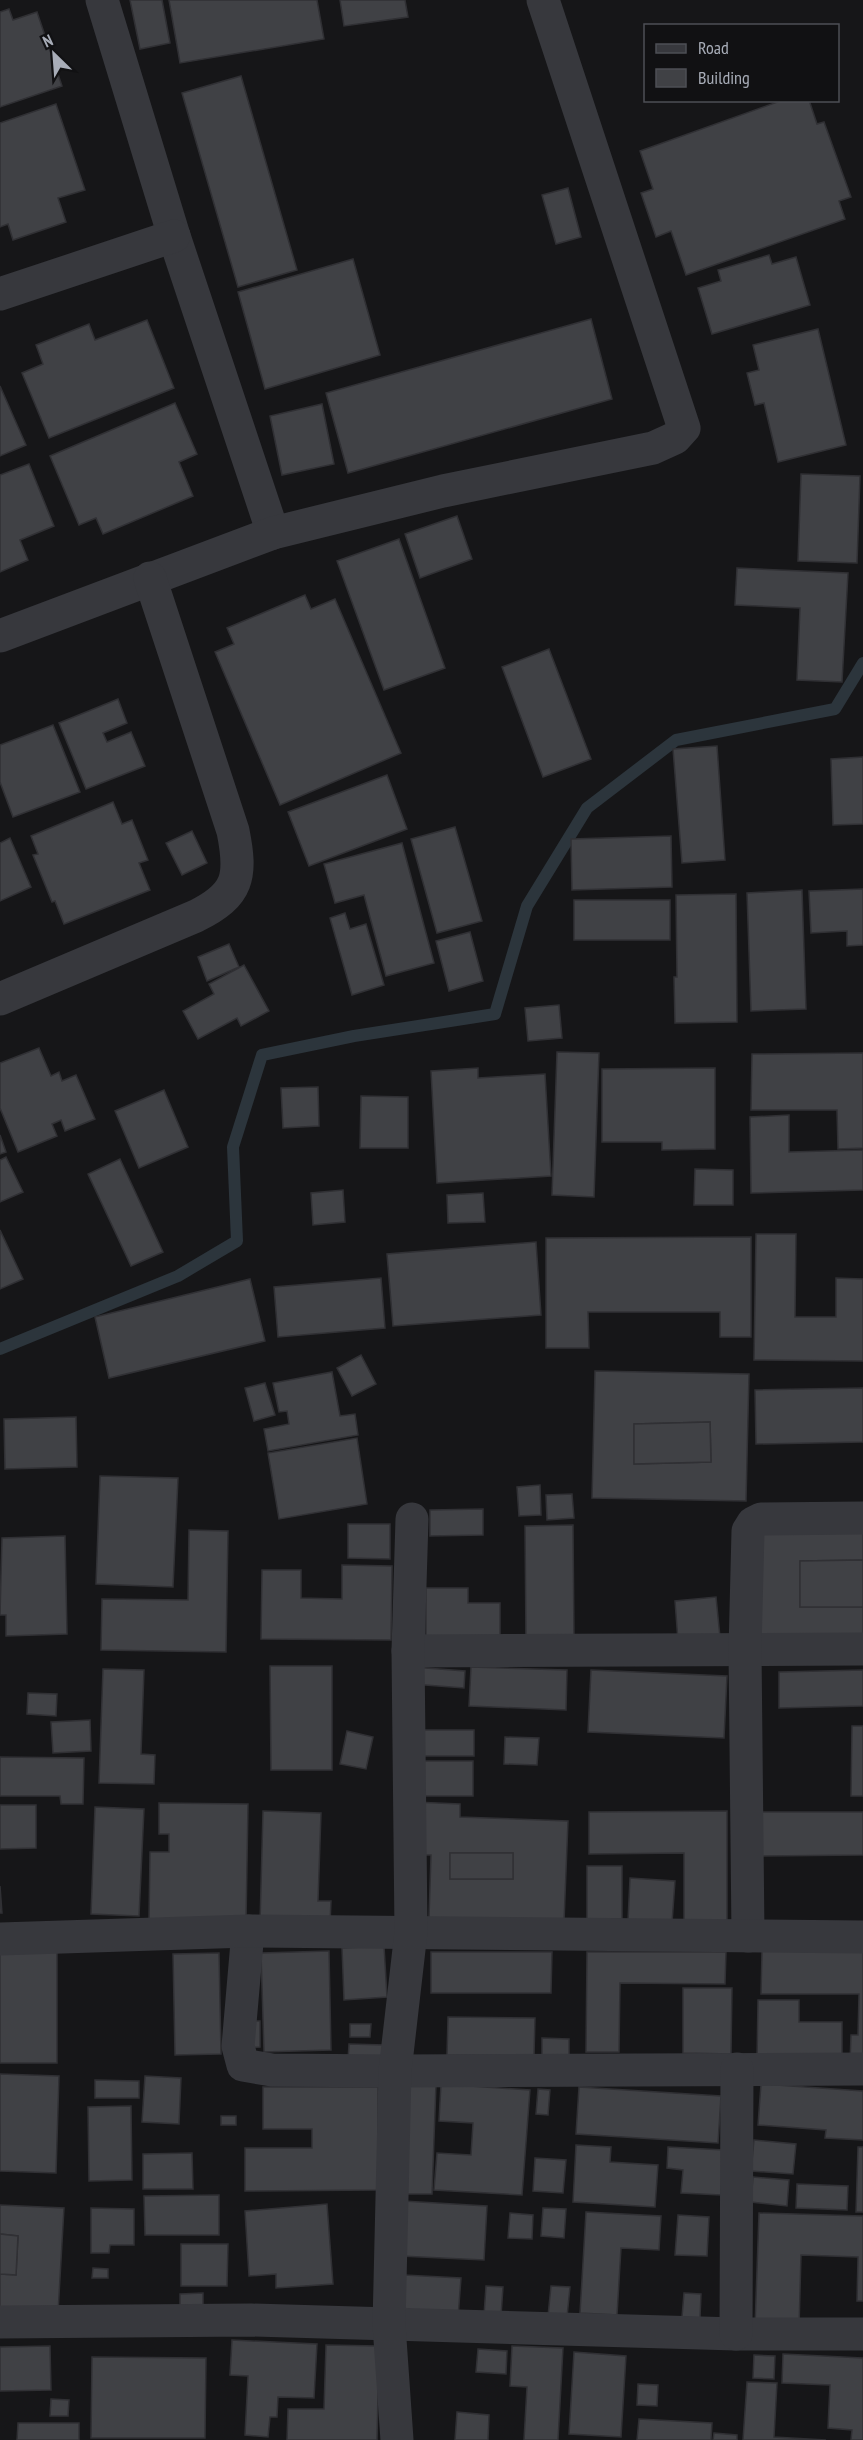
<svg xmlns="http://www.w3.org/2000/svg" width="863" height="2440" viewBox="0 0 863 2440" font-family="'PT Sans Narrow',sans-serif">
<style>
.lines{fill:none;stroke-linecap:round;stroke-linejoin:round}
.stream{stroke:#2c353c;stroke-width:12}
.building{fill:#404145;stroke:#303034;stroke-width:1.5;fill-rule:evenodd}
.minor{stroke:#37383d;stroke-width:33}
</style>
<rect width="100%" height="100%" fill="#161618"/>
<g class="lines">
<!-- stream -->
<path class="stream" d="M0,1349l178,-73 59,-35 -4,-94 29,-92 92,-19 141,-22 32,-108 60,-98 89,-68 159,-31 28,-46"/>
</g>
<!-- building -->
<g class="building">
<path d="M130,0h32l8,43 -30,6z"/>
<path d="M169,0h148l7,39 -144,24z"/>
<path d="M340,0h65l3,17 -64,9z"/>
<path d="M9,9l4,11 24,-8 25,74 -62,21v-95z"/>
<path d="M241,76l56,194 -59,17 -56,-194z"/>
<path d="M783,100h26l8,24 7,-2 27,75 -12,4 6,18 -159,56 -15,-44 -15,6 -15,-44 12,-4 -13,-38z"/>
<path d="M56,104l29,86 -27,8 8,24 -53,18 -5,-16 -8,3v-104z"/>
<path d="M568,188l13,49 -25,7 -14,-49z"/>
<path d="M769,255l3,9 24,-7 14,48 -98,29 -14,-46 23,-7 -3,-11z"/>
<path d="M353,259l27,96 -115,34 -27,-97z"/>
<path d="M591,319l21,80 -264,74 -22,-80z"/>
<path d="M147,320l27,68 -125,50 -27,-65 21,-9 -7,-19 53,-21 6,16z"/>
<path d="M818,329l28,116 -68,17 -14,-59 -9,2 -8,-32 12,-3 -6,-25z"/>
<path d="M0,386l26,59 -26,11z"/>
<path d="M175,403l22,51 -18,8 14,34 -90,38 -7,-16 -17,7 -29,-69z"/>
<path d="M322,404l12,60 -52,11 -12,-59z"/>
<path d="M29,464l25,62 -34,14 8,20 -28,12v-97z"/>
<path d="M801,474l59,2 -3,87 -59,-2z"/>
<path d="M457,516l15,43 -52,19 -15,-44z"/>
<path d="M399,539l46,129 -61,22 -47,-129z"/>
<path d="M737,568l111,5 -6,109 -45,-2 3,-72 -65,-3z"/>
<path d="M305,595l6,14 24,-10 66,154 -121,52 -65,-153 19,-8 -7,-16z"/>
<path d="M549,649l42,110 -48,18 -41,-110z"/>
<path d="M118,699l9,24 -24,10 4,9 24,-10 14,34 -59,23 -27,-66z"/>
<path d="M53,725l27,67 -67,25 -13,-35v-37z"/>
<path d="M717,746l8,114 -43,3 -9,-114z"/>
<path d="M863,757v67l-30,1 -2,-66z"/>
<path d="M387,775l20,54 -98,37 -21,-54z"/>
<path d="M113,802l9,22 10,-4 16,40 -9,3 11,27 -86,34 -9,-23 -3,1 -19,-47 5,-1 -7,-18z"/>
<path d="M455,827l27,94 -45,12 -26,-94z"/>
<path d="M192,831l15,32 -25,12 -16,-32z"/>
<path d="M671,836l1,51 -100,3 -1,-51z"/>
<path d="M10,838l21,49 -31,14v-58z"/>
<path d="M402,843l32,120 -48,13 -22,-81 -29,8 -11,-39z"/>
<path d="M863,889v56l-16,1v-15l-36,2 -2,-42z"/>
<path d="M802,890l4,119 -55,2 -4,-118z"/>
<path d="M736,894l1,128 -62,1 -1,-46h3l-1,-82z"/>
<rect x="574" y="900" width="96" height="40"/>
<path d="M345,913l5,16 16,-5 18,61 -32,10 -22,-77z"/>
<path d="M470,932l13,49 -34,10 -13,-50z"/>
<path d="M229,944l10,23 -32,14 -9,-24z"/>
<path d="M244,965l25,46 -28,15 -4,-8 -39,21 -15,-28 31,-17 -5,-10z"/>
<path d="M559,1005l3,33 -34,3 -3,-33z"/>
<path d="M39,1048l12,28 8,-4 3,9 14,-6 19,44 -30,12 -4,-11 -9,4 5,12 -39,16 -18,-44v-45z"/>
<path d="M557,1052l42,1 -5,144 -42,-2z"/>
<path d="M863,1053v95l-25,1 -1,-39h-86l1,-56z"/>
<path d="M478,1068v10l67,-4 6,102 -114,7 -6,-112z"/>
<path d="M715,1068v81l-53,1v-8h-60v-73z"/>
<path d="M318,1087l1,39 -36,2 -2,-40z"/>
<path d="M164,1090l24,57 -49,21 -24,-57z"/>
<path d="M361,1096l47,1v51h-48z"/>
<path d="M789,1115v37l74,-2v40l-112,3 -1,-76z"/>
<path d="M0,1135l6,17 -6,2z"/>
<path d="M6,1157l17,35 -23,10v-42z"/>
<path d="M120,1159l43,93 -32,14 -43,-92z"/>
<path d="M695,1169l38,1v35h-39z"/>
<path d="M343,1190l2,32 -32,3 -2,-32z"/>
<path d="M483,1193l2,29 -37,1 -1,-28z"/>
<path d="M0,1230l23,49 -23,10z"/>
<path d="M756,1234h40l-1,83h41v-39l27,1v82l-109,-1z"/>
<path d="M751,1237v100h-31v-25h-132l1,36h-43v-110z"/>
<path d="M536,1242l5,73 -148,11 -6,-72z"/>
<path d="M381,1278l4,50 -107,9 -4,-50z"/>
<path d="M250,1279l15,62 -156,37 -14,-61z"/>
<path d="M361,1355l15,29 -24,12 -15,-28z"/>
<path d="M595,1371l154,3 -3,127 -154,-3zM710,1422l1,40 -77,2v-40z"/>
<path d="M332,1372l8,44 15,-2 3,21 -90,16 -4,-22 25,-5 -2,-13 -8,1 -6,-29z"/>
<path d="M265,1383l10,32 -21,6 -9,-33z"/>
<path d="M863,1388v54l-107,2 -1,-54z"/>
<path d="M76,1417l1,50 -72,2 -1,-50z"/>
<path d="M710,1422l1,40 -77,2v-40z"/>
<path d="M357,1438l10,66 -88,15 -11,-66z"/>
<path d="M100,1476l78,2 -5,109 -77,-3z"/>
<path d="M540,1485l1,30 -22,1 -2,-29z"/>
<path d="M572,1494l2,24 -27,2 -1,-25z"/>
<path d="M483,1509v26l-53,1v-26z"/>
<path d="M348,1524h42v35l-42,-1z"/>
<path d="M573,1525l1,116 -48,1 -1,-116z"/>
<path d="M863,1528v32l-63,1v46h63v31l-103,2 -2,-110z"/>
<path d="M189,1530l39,1 -2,121 -125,-2 1,-51 86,1z"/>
<path d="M65,1536l2,98 -61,2v-21h-6l2,-77z"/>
<path d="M863,1560v47h-63v-46z"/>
<path d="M342,1565l50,1 -1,74 -130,-1 1,-69h39v28l41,1z"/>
<path d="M426,1588h42v15h32v33l-74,1z"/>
<path d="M716,1597l4,40 -42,4 -3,-40z"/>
<path d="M270,1666h62v104h-61z"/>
<path d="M413,1667l52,4 -1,17 -52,-4z"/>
<path d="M471,1667l96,3 -1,40 -97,-4z"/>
<path d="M103,1669l41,1 -3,84 14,1 -1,29 -55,-1z"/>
<path d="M591,1670l136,6 -3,62 -136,-6z"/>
<path d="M863,1670v36l-84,2v-36z"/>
<path d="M28,1693l29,1 -1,22 -29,-2z"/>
<path d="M90,1720l1,31 -38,2 -2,-31z"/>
<path d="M852,1726h11v70h-12z"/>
<rect x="420" y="1730" width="54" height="26"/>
<path d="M347,1731l26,6 -7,32 -26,-5z"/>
<path d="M505,1737l34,1 -2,27 -33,-1z"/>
<path d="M0,1757l84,1 -1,46h-22l-1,-8h-60z"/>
<rect x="422" y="1761" width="51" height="35"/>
<path d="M414,1802l46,2v13l108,4 -4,101 -135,-4 2,-63h-20zM450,1853h63v26h-63z"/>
<path d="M159,1803l89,1 -2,118 -97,-2 1,-68h19v-18h-10z"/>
<path d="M0,1805h36v43l-36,1z"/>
<path d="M95,1807l49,2 -5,107 -48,-2z"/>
<path d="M263,1811l58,2 -3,88h13l-1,23 -70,-1z"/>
<path d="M727,1811v111h-43v-69l-95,1v-42z"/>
<path d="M760,1812h103v43l-104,1z"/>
<rect x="450" y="1853" width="63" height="26"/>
<rect x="587" y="1866" width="35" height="53"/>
<path d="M630,1878l45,3 -3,42 -44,-2z"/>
<path d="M0,1886l2,27h-2z"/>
<rect x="0" y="1946" width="57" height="117"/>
<path d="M384,1946l3,51 -43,3 -2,-52z"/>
<path d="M329,1951l2,99 -67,2 -3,-99z"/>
<path d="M762,1951l101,1v111h-13l1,-28h7l1,-41h-98z"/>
<path d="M431,1952h121l-1,41h-120z"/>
<path d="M587,1952h139l-1,32 -105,-1 -1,69h-33z"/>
<path d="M219,1953l2,101 -46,1 -2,-101z"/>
<path d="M683,1988h49l-1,66 -48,-1z"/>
<path d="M758,2000h41v22h43v38h-85z"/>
<path d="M448,2017l87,1 -1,38 -87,-1z"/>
<path d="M246,2021h14v26l-13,1z"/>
<path d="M350,2024h21l-1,13h-20z"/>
<path d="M542,2038l27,1v16h-27z"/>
<path d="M349,2044l36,1 -1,17 -36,-2z"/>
<path d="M0,2074l59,2 -3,97 -56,-2z"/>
<path d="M145,2076l36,2 -2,46 -37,-2z"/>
<path d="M95,2080l44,1v17h-44z"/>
<path d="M408,2083l28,1 -4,110h-28z"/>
<path d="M441,2084l89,6 -8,105 -88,-5 3,-37 34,2 2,-32 -34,-2z"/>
<path d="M761,2084l102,7v49l-38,-2 1,-8 -68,-5z"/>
<path d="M263,2087h115v103l-133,1v-43h67v-19h-49z"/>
<path d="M579,2087l142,9 -3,47 -142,-9z"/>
<path d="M538,2089l12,1 -2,25 -12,-1z"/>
<path d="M131,2106l1,74 -43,1 -1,-74z"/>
<rect x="221" y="2116" width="15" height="9"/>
<path d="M754,2140l42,4 -3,30 -42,-3z"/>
<path d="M576,2145l35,2 -1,15 48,3 -3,42 -82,-5z"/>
<path d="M668,2147l56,3 -3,45 -40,-2 2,-23 -16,-2z"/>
<path d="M858,2147h5v65h-7z"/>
<path d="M192,2153l1,36h-50v-35z"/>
<path d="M535,2158l31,2 -3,33 -30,-2z"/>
<path d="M753,2177l36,3 -2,26 -36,-4z"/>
<path d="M797,2184l51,2 -1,24 -51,-2z"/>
<path d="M219,2195v40h-74l-1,-39z"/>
<path d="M403,2201l84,5 -3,54 -84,-4z"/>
<path d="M327,2204l6,80 -57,4v-14l-27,2 -4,-65z"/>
<path d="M0,2205l64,3 -6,105 -58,-4v-35l16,1 2,-39 -18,-2z"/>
<path d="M91,2208l43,1v36h-24l-1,8h-18z"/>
<path d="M543,2208l23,1 -2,29 -23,-2z"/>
<path d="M586,2212l75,4 -2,34 -38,-2 -4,67 -37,-2z"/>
<path d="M510,2213l23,2 -1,24 -24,-1z"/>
<path d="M759,2213l104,3v85h-6l1,-44 -57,-2 -2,73 -44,-1z"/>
<path d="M678,2215l31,2 -2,39 -32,-1z"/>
<path d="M0,2234l18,2 -2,39 -16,-1z"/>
<path d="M181,2244h47l-1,42h-46z"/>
<path d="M93,2268l15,1v9h-16z"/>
<path d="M404,2275l57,3 -3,40 -56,-4z"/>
<path d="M486,2286l17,1 -2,29 -17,-1z"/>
<path d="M551,2286l19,1 -3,30 -19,-1z"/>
<path d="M203,2293v23h-23v-22z"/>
<path d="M684,2293l17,1 -1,24 -18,-1z"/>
<path d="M232,2340l85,4 -3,54 -36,-1 -1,20h-7l-2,20 -23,-2 3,-59 -18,-1z"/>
<path d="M326,2345l53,1 -2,94h-90l1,-31h36z"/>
<path d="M50,2346l1,44 -51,1v-44z"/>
<path d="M512,2346l51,2 -5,92h-34l3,-53 -17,-1z"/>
<path d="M478,2349l29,2 -1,23 -30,-2z"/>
<path d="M574,2352l52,4 -5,81 -52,-3z"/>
<path d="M783,2354l80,4v82h-12l1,-10 -24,-2 2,-43 -48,-2z"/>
<path d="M754,2355l21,1 -1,23 -21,-1z"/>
<path d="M92,2357l114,1 -1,80h-114z"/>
<path d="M747,2382l30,1 -3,54 52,3h-83z"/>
<path d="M638,2384l20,1 -1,21 -20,-1z"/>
<path d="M51,2399l18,1 -1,16h-18z"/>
<path d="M457,2412l32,3 -1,25h-33z"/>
<path d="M639,2419l73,4 -1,17h-74z"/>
<path d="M18,2423h61v17h-62z"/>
<path d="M714,2433l23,2v5h-24z"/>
</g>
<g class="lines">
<!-- minor -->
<g class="minor">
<path d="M102,0l72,236 99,297"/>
<path d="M0,294l174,-58"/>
<path d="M0,636l273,-103 170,-42 210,-43 22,-10 9,-10 -141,-428"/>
<path d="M0,999l196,-83c43,-21 46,-40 37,-85l-83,-253"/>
<path d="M408,1651l455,-2"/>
<path d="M248,1931l-10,115 5,19 29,5 123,1 468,-2"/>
<path d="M748,1936l-3,-286 3,-119 5,-8 8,-4 102,-1"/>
<path d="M0,1939l248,-8 615,6"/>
<path d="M0,2322l251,-2 485,14h127"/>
<path d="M736,2334l1,-265"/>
<path d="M397,2440l-8,-115 6,-254 16,-139 -3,-281 4,-132"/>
</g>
</g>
<!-- legend -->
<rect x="644" y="24" width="195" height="78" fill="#111113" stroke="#4d4f55" stroke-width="1.5"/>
<rect x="656" y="44" width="30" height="9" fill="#37383d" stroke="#4d4f55" stroke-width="1.5"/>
<text x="698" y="54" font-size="18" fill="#a8adb8">Road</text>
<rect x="656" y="69" width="30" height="18" fill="#404145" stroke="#4d4f55" stroke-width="1.5"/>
<text x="698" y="84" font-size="18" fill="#a8adb8">Building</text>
<!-- north arrow -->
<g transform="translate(54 54) rotate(335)" stroke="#111113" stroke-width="4.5" paint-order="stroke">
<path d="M0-4.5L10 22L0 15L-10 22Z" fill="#a8adb8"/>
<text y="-9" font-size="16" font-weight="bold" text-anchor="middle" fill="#a8adb8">N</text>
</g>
</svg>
